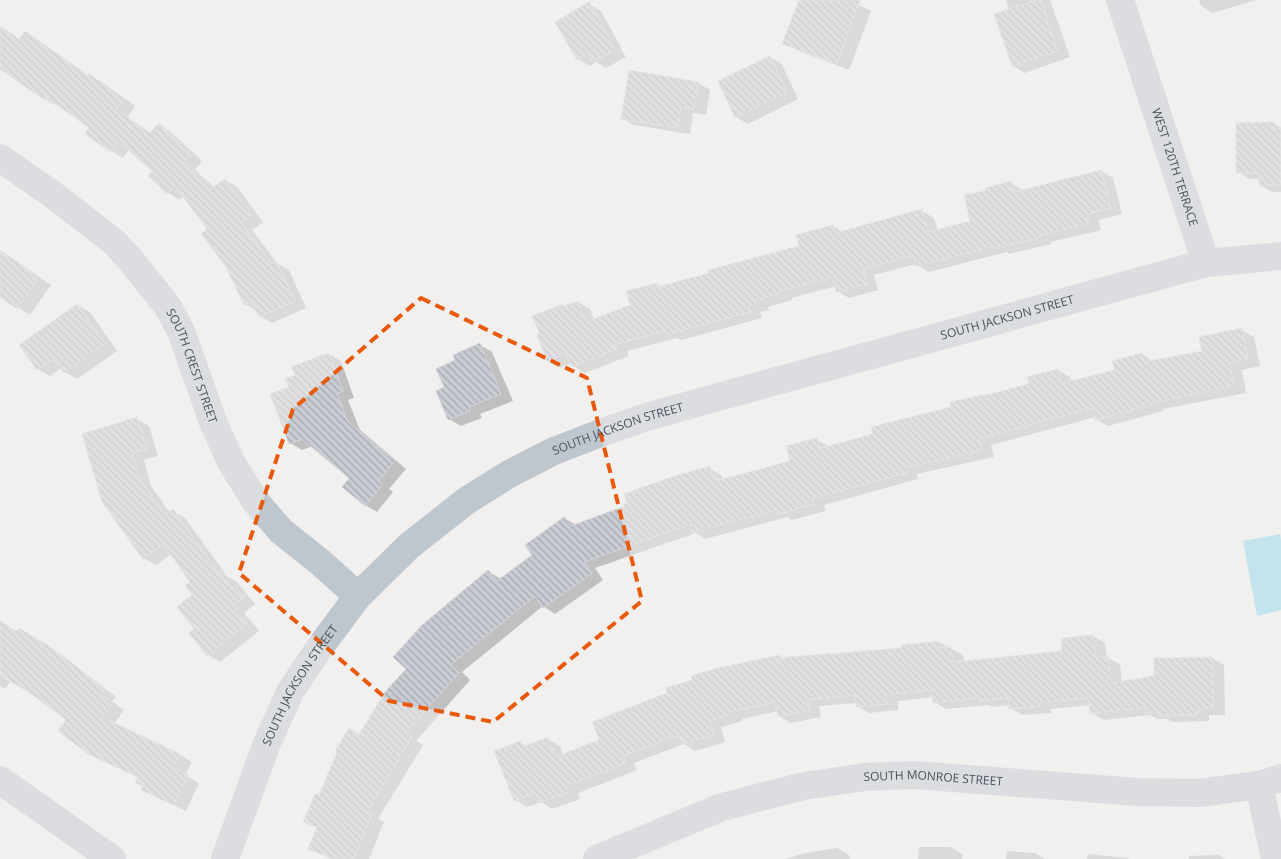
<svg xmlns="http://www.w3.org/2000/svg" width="1281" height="859" viewBox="0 0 1281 859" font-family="'Open Sans',sans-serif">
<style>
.water{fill:#8dd8eb}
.shadow{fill:#0003}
.building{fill:url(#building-back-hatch);stroke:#d3d6db}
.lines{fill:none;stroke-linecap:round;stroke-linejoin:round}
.street{stroke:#bec7ce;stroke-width:28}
.marked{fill:none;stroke:#e8590c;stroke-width:4;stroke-dasharray:10 6;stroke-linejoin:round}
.labels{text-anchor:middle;stroke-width:4;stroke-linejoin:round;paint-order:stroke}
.street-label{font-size:12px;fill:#48535d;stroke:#fff}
</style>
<defs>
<pattern id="building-back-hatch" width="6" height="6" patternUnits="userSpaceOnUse" patternTransform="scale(1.25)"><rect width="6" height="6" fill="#c9ccd2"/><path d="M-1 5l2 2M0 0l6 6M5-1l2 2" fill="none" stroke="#a5a8ae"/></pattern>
</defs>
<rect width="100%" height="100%" fill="#f2efef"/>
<!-- water -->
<path class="water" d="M1280,534l1,6v70l-24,6 -14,-75z"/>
<!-- shadow -->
<g class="shadow">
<path d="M800,0h47l12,5 12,6 -22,59 -53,-20 -12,-7z"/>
<path d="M1006,0h44l20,57 -45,16 -12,-7 -4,-55z"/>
<path d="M1199,0h57l-43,13 -12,-7z"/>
<path d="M589,4l12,7 21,38h-1l5,8 -20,11 -10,-6 -6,4 -12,-7z"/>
<path d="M0,26l20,14 5,-8 12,7 52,37 13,6 33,24 -7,11 23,17 8,-9 12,7 31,29 -7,9 20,18 10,-8 12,7 26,35 -11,8 26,34 11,6 17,38 -34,15 -12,-7 -2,-4 -13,-8 -36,-75 -25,-34 -4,5 -12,-7 -15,-22 -24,-22 -6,9 -12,-7 -25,-17 5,-7 -33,-23 -1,2 -12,-7 -45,-31z"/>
<path d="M770,57l12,7 16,35 -50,25 -12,-7z"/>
<path d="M698,83l12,7 -4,25 -13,-2 -3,21 -56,-9 -12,-7z"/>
<path d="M1274,124l7,4v64h-9l-12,-7v-6h-10l-12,-7z"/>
<path d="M1101,171l12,7 9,36 -24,6 3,10 -50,12v2l-42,10 -2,-2 -78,20 -13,-8 -42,11 4,15 -29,8 -12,-7 -1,-5 -44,12v2l-24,7 1,3 -9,2 2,6 -81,22 -4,-2 -50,13 2,5 -44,17 -12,-7 -2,-3 -11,4 -12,-7 15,-55 3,2 12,-5 12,7 4,11 37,-14 26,-22 5,3 139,-40 32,-21 10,6 79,-21 12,7 4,13 33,-9 16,-30 24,-9 12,7v1z"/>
<path d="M0,250l51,35 -21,30 -30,-20z"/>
<path d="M77,305l13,7 27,39 -40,28 -12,-7 -3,-4 -12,8 -12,-7z"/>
<path d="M1242,330l12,7 6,29 -18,4 4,23 -83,16v2l-55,15 -12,-7v-2l-105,28 3,12 -77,17 1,5 -94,26 2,6 -34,9 -5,-3 -82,22 -9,-6 -101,35 8,12 -48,34 -12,-8 -81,66 8,8 -54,61 7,4 -45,74 6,3 -15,37h-38l-21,-10 7,-21 -12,-7 55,-86 129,-163 12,7 33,-23 30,-38 12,7 50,-18 83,-39 12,7 2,5 69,-18 25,-22 13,7 44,-12 78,-27 79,-23 27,-15 12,7 2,5 44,-11 26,-17 12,8 49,-10z"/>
<path d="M480,345l12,7 21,49 -33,13 2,4 -21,8 -12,-7 -3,-31 11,-27z"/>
<path d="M329,354l12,7 13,37 -6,2 12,30 46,39 -17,20 4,3 -16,20 -12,-7 -14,-27 -38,-32 -11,4 -12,-7v-55l6,-12z"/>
<path d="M137,419l12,7 9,30 -14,4 7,26 19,27 3,-2 12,7 42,58 10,6 18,22 -11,9 15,18 -39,31 -12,-7 -12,-26 -4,-46 -21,-29 -15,11 -12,-7 -41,-57z"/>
<path d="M0,623l16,9 4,-3 41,25 55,43 -4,4 12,9 -10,14 66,31 12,7 -7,13 14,8 -13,28 -43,-21 1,-4 -5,-8 -37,-17 -13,-8 -22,-33 -33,-26 -23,-14 -6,9 -5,-3z"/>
<path d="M1093,636l12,7 2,15 13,6 2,18 34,-5 56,-19 12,7 1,50h-16v6l-36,1 -6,-3h-9l-8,-4 -46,5 -12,-7 -1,-8 -40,4v4l-29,2 -12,-7v-3l-17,2 -5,-2 -42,4 -12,-7v-5l-36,4v9l-29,3 -12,-7v-3l-38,3 2,11 -30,6 -12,-7 -1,-5 -36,8v2l-21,6 4,15 -30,9 -11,-7 -50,19 3,7 -59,23 2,6 -28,10 -11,-7 -14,5 -12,-7 5,-57 7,3 21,-7 12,7 3,9 38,-14 179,-85 6,3 117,-10 36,-7 24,13 1,7 99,-9z"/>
<path d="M919,847h31l12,7v5h-44z"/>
<path d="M837,848l12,7 1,4h-64l19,-6z"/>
<path d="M1007,851l28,2 10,6h-39z"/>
<path d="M1088,854l39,4 2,1h-42z"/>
<path d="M1219,855l6,4h-36v-3z"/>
</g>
<!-- building -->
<g class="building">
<path d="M799,0h61l-23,64 -55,-20z"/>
<path d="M1036,0h5l17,51 -46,15 -18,-52z"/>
<path d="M589,2l22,39 -1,1 5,8 -22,12 -5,-9 -11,7 -22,-38z"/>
<path d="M0,26l19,13 6,-8 63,45 1,-2 35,24 -8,11 34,24 9,-10 32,30 -8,9 29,26 13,-9 27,35 -11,9 31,41 5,-2 18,39 -36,16 -7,-15 -8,3 -19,-40 -24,-31 6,-5 -32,-43 -8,8 -19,-18 4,-5 -34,-30 -8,11 -25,-18 4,-6 -43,-31 -2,3 -44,-31z"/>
<path d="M770,56l17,36 -52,26 -17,-37z"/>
<path d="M629,70l70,12 -5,27 -13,-2 -3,21 -57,-9z"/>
<path d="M1275,122l-1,7h7v56h-22v-12h-23v-50z"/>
<path d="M1101,170l10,38 -24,6 2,9 -50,13 1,2 -44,10v-2l-80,20 -3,-10 -50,13 4,15 -31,8 -4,-15 -52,14 1,2 -25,7 1,3 -8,3 2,6 -84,22 -1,-3 -51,13 2,5 -45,18 -6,-14 -19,8 -10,-26 3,-1 -8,-18 31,-12 1,2 14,-5 8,21 44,-17 -4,-14 31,-8 1,4 51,-14 -1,-3 91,-24 -3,-11 37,-10 3,8 86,-24 6,23 42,-11 -6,-26 21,-4v-3l26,-7 3,11z"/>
<path d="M0,250l39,27 -22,32 -17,-12z"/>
<path d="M77,304l28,40 -41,29 -11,-14 -16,11 -18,-25z"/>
<path d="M1242,328l6,31 -18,4 4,23 -83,17 1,2 -57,15 -3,-12 -113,31 3,11 -76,18 1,5 -94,25 1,6 -35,10 -1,-4 -86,22 -2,-8 -106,38 8,11 -49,35 -8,-12 -85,69 9,8 -54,60 7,4 -45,75 5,2 -18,45h-21l-25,-10 9,-22 -14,-5 12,-28 4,1 18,-43 -2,-1 14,-23 10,6 27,-43 20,-22 -13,-12 29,-32 66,-55 9,11 35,-26 -7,-10 39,-28 7,9 54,-20 -2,-2 4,-1 -3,-9 50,-18 36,-10 2,10 5,-1 2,5 71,-19 -4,-15 31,-8 3,10 53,-14 -2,-7 80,-20 -1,-5 32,-7v1l47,-12 -2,-7 31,-8 4,14 53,-13 -3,-9 30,-8 2,9 58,-11 -3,-14z"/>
<path d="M480,343l21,51 -32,13 1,4 -22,9 -12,-29 8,-4 -8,-18 19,-9 -2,-5z"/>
<path d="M329,353l14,38 -6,3 11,28 47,39 -17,20 4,4 -17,21 -23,-19 7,-9 -47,-39 -13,5 -19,-50 19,-7 -4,-8 10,-4 -4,-8z"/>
<path d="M137,417l10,32 -15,4 7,25 26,37 8,-6 47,66 4,-2 20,24 -11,9 14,17 -40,33 -18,-23 5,-4 -17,-22 15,-12 -7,-9 5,-4 -27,-38 -20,15 -41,-57 -20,-68z"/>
<path d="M0,621l16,10 3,-3 30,18 56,43 -4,5 12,9 -11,14 78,37 -7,14 15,7 -15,30 -32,-15 2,-4 -8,-3 3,-6 -50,-23 -30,-23 8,-11 -33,-25 -33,-20z"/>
<path d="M1093,635l3,23 12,-2 3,27 43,-7v-18l58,-1 2,51 -16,1v6l-38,1 -1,-3h-14v-5l-55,5 -2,-15 -49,5 1,4 -31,2 -1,-11 -28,3 -1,-3 -46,5 -1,-13 -46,5 1,9 -31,3 -1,-12 -48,5 3,10 -32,7 -3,-15 -45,10 1,2 -21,7 4,14 -32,9 -3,-9 -56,21 3,7 -60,23 2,6 -29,11 -3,-10 -22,8 -20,-50 27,-10 2,6 25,-10 7,20 44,-17 -7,-18 75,-29 -1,-5 26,-8 -1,-4 27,-8 62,-13v4l9,-2 113,-9v-3l37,-4 1,7 11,-1 2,15 109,-11 -1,-13z"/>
</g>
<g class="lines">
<!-- street -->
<g class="street">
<path id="s1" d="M1120,0l86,263"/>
<path id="s2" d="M0,158l52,36 62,48 15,16 39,49 13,24 32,91 18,40 25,40 25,29 39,31 38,34"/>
<path d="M0,780l112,79"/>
<path d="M1259,785l16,74"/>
<path id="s3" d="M225,859l42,-116 24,-53 29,-43 38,-51 51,-50 57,-45 45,-28 43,-22 44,-17 48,-17 560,-154 75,-7"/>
<path id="s4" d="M597,859l125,-52 82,-21 61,-9 49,-2 224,17 61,1 60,-8 22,-7"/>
</g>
</g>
<!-- marked area -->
<path d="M0 0H1281V859H0ZM421,298l166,80 55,223 -149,121 -104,-21 -150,-128 54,-164z" fill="#f2efef" fill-opacity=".55" fill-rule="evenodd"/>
<path class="marked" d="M421,298l166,80 55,223 -149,121 -104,-21 -150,-128 54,-164z"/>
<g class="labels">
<!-- street labels -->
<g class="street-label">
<text dy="4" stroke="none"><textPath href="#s1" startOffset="176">WEST 120TH TERRACE</textPath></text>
<text dy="4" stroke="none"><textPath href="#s3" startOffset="1015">SOUTH JACKSON STREET</textPath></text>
<text dy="4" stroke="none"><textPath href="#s2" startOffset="290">SOUTH CREST STREET</textPath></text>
<text dy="4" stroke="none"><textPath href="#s3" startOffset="610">SOUTH JACKSON STREET</textPath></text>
<text dy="4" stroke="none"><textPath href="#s3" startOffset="190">SOUTH JACKSON STREET</textPath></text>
<text dy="4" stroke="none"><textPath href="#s4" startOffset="350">SOUTH MONROE STREET</textPath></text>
</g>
</g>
</svg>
